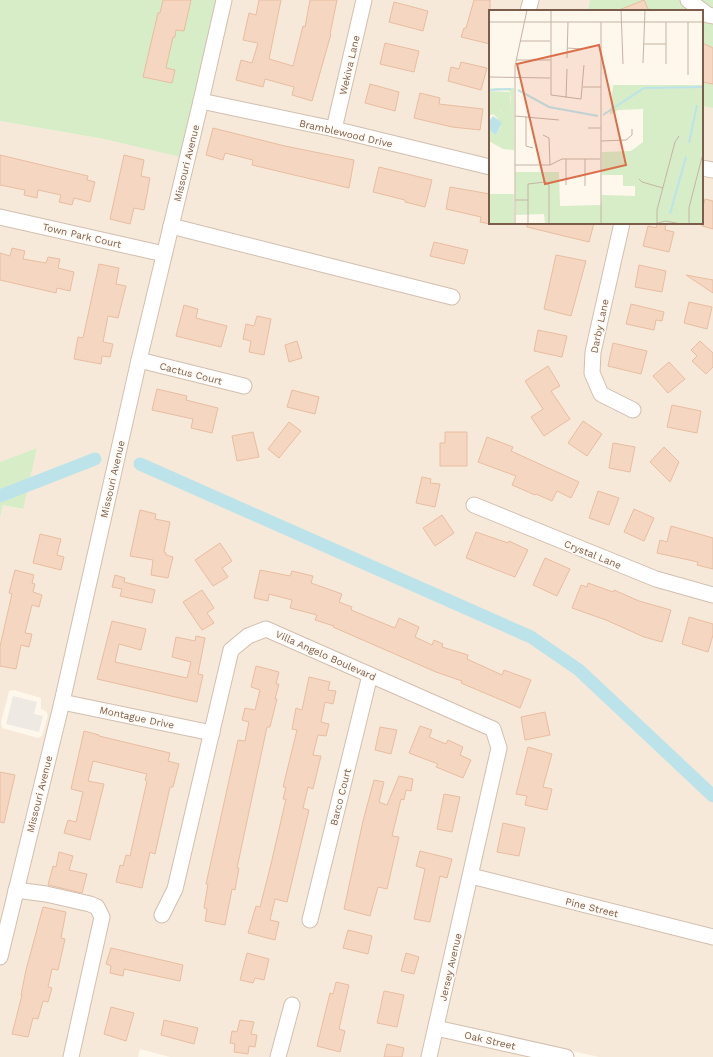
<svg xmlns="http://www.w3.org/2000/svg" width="713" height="1057" viewBox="0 0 713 1057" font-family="'Work Sans',sans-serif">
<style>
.residential{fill:#f6e9d9;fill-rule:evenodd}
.industrial{fill:#efe9e3}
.green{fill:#d6edc7}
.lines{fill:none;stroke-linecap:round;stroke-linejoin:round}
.canal{stroke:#bde3ea;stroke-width:13}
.building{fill:#f5d6c1;stroke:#e9bda0}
.minor-casing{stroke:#d2bfaf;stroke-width:17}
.minor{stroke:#fff;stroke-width:15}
.labels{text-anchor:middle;stroke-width:3;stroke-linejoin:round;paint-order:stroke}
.street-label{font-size:10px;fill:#7c5d4b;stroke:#fffaf3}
.inset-river{fill:none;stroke:#bde3ea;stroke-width:2}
.inset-road{fill:none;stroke:#c6b4a6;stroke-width:1}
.view{fill:#dc6e4b;fill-opacity:0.15;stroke:#dc6e4b;stroke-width:2}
.inset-edge{fill:none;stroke:#7c5d4b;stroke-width:2}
</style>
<rect width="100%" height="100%" fill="#fef7eb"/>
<!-- residential -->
<path class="residential" d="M217,0h373l-2,11h-98v212h212v-117l11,2v949h-114l-167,-37 102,37h-249l15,-57 -12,-4 -16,61h-102l-30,-8 -2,8h-138v-539l3,-13 19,4 15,-61 -37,14v-341l104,18 77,17zM14,690l27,8v11l5,2 2,4 -6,21 -4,2 -36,-10 -1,-6 7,-27 1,-4z"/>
<!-- industrial -->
<path class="industrial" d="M13,696l24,6 -3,12 9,2 -4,16 -33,-8z"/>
<!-- green -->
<g class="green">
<path d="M0,0h217l-36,157 -77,-18 -104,-18z"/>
<path d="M590,0h123v108l-11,-2v-95h-114z"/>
<path d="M37,448l-14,61 -20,-4 -3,13v-56z"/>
</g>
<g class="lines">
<!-- canal -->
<g class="canal">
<path d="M140,464l391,173 48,33 134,126"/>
<path d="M0,496l95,-37"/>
</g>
</g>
<!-- building -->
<g class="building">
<path d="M163,0h28l-7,31 -8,-1 -1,7h-2l-7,31 9,2 -3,13 -29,-6 15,-64h2z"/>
<path d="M259,0h22l-12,59 24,7 10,-40 2,1 5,-27h27l-7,34h1l-19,67 -20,-6 2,-8 -29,-8 -2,8 -27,-7 5,-20 11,3 6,-20 -15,-3 6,-27 7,2z"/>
<path d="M474,0h16v44l-29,-7 3,-9h2z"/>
<path d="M644,0l5,11h-30v-1z"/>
<path d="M394,2l34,9 -5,20 -34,-9z"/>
<path d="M385,43l34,8 -5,21 -34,-8z"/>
<path d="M702,43l11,5v36l-11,-2z"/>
<path d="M461,62l26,6 -6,22 -33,-9 3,-14 8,2z"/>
<path d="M370,84l29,8 -4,19 -30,-8z"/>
<path d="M420,93l20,5 -1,6 44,5 -3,21 -28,-3 -38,-9z"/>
<path d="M213,128l72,18 69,14 -5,28 -97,-23 1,-5 -28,-7 -2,7 -17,-5z"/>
<path d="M0,155l88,21 -1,4 8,2 -5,20 -16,-4 -2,7 -13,-3 2,-7 -23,-5 -1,8 -13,-3 1,-5 -25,-5z"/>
<path d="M124,155l20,5 -3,16 9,2 -6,32 -10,-2 -4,16 -20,-5z"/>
<path d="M379,167l53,13 -7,27 -20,-5v-2l-32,-8z"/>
<path d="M450,187l40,7v30l-10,-2 1,-5 -35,-8z"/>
<path d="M705,199l8,2v28l-11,-3v-16z"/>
<path d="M527,223h67l-5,19 -62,-15z"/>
<path d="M657,223h9l-1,7 9,2 -5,20 -26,-6 5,-20 8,2z"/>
<path d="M434,242l34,8 -4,14 -34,-8z"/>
<path d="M12,248l13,3 -2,8 23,4 2,-6 12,2 -2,9 16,4 -4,19 -13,-3 -1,5 -56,-13v-27l10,3z"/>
<path d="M556,255l30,6 -15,55 -27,-7z"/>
<path d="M99,264l20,4 -3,16 10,2 -8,32 -10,-2 -5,26 10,2 -3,13 -8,-1 -1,8 -27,-5 4,-22 5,1z"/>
<path d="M639,265l27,6 -4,21 -27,-5z"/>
<path d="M686,275l27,5v13z"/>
<path d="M689,302l23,5 -5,22 -23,-6z"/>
<path d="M631,304l33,8 -2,9 -6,-1 -2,10 -28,-6z"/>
<path d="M184,305l14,4 -2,9 31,8 -6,21 -45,-11z"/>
<path d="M257,316l14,3 -7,36 -15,-3 2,-11 -8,-2 3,-15 8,2z"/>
<path d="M538,330l29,6 -5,21 -28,-6z"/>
<path d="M297,341l5,17 -13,4 -4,-17z"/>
<path d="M700,341l13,12v14l-7,7 -14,-13 5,-5 -6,-6z"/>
<path d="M613,343l34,8 -6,23 -33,-8z"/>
<path d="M669,362l16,17 -17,14 -15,-17z"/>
<path d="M548,366l12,20 -9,5 19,28 -26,17 -13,-19 12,-8 -18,-28z"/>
<path d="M157,389l30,7 -1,4 32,8 -6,25 -21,-5 2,-9 -41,-9z"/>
<path d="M292,390l27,7 -4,17 -28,-7z"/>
<path d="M672,405l29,6 -4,22 -30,-6z"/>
<path d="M583,421l19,13 -15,22 -19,-13z"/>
<path d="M289,422l12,9 -22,27 -11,-9z"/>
<path d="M253,432l6,25 -22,4 -5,-25z"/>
<path d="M445,432h22v34h-27v-23h5z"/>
<path d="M487,437l26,10 -2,4 68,31 -8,16 -14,-7 -5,10 -16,-7 -1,1 -23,-10 4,-9 -38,-14z"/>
<path d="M613,443l22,4 -5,25 -21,-4z"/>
<path d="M664,447l15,15 -9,20 -20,-20z"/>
<path d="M422,477l9,2 -1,4 10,1 -5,23 -19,-4z"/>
<path d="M598,491l21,7 -10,27 -20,-7z"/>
<path d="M634,509l20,9 -10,23 -20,-9z"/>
<path d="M140,510l16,4 -1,5 15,3 -6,30 2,1v2l7,2 -5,21 -17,-3 2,-15 -23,-4z"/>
<path d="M442,515l12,18 -19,13 -12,-18z"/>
<path d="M671,526l42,12v31l-16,-4 1,-3 -41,-9 3,-13 7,2z"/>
<path d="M476,532l32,11 1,-2 19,9 -13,27 -49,-19z"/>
<path d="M40,534l21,5 -4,16 7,2 -3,13 -28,-7z"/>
<path d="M220,543l12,18 -10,7 6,9 -15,9 -18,-26z"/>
<path d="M545,558l25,11 -13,27 -24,-11z"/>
<path d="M15,570l19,5 -2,8 3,1 -2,8 9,3 -3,12 -7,-2 -7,28 7,1 -3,13 -8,-2 -5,24 -16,-3v-20l12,-52 -3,-1z"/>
<path d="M260,570l30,6 2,-5 21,5 -2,7 31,11 -3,8 13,5 -1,3 44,18 4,-10 20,9 -4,10 17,8 2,-5 9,4 -1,3 26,8 -1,4 35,16 2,-5 27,10 -11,28 -59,-25 1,-2 -26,-9 -103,-45 1,-1 -19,-6 2,-5 -27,-7 2,-8 -23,-6 -1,7 -14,-3z"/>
<path d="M115,575l10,3 -1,4 31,8 -3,13 -32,-7 2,-7 -10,-2z"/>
<path d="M588,583l25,9 1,-2 25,11 32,9 -9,32 -18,-5 -38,-17 -34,-12 9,-23 6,2z"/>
<path d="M202,590l12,18 -7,5 7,10 -12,7 -19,-28z"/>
<path d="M689,617l24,7v11l-5,17 -26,-8z"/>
<path d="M112,621l34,8 -5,21 -22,-6 -4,18 72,16 4,-16 -19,-5 4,-20 19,4 1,-5 9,2 -7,36 5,1 -6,27 -100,-23z"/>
<path d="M256,666l23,6 -3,12h3l-4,15h2l-7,28h-3l-30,141h2l-4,22 -3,-1 -7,36 -20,-4 2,-12 -3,-1 4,-24h-2l32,-144 7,1 4,-19 -7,-2 3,-12 10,2 5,-20 -9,-3z"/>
<path d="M309,677l21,5 -2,8 8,1 -3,13 -8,-2 -4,20 8,2 -3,12 -8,-1 -5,20 8,1 -8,33 -5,-2 -5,21 6,2 -22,92 -12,-3 -5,21 9,2 -4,18 -27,-7 8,-27 4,1 11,-43 15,-65h-3l3,-12h-3l14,-57 -5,-1 4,-21 6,2z"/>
<path d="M545,712l5,23 -25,5 -4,-23z"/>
<path d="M420,726l12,4 -3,7 17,7 2,-4 15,7 -3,8 11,5 -8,18 -27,-11 2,-3 -29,-11z"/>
<path d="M380,727l17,3 -6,24 -16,-4z"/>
<path d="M84,731l15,4v1l71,17 -2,8 11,3 -6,23h-3l-15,67 -5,-2 -8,36 -26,-6 4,-17 3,1 3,-11 4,1 17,-75 -2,-1 2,-6 -54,-13 -5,20 16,3 -14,56 -26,-7 4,-13 8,2 7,-30 -12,-3z"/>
<path d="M528,747l24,7 -9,33 9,2 -5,21 -22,-5 2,-9 -11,-2z"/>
<path d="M0,772l15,3 -11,48 -4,-1z"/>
<path d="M399,776l14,3 -2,12 -5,-1 -2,10 -3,-1 -9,37 7,1 -12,52 -9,-2 -8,29 -26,-7 19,-88 11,-41 10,2 -5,20 8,3z"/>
<path d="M444,794l16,3 -8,35 -15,-3z"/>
<path d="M503,823l22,5 -6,28 -22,-4z"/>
<path d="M420,851l32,8 -5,19 -7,-2 -10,46 -16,-3 11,-50 -9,-3z"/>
<path d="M59,852l14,4 -4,14 18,4 -5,19 -34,-8 5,-19 3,1z"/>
<path d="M43,907l23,5 -5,26 4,1 -7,31 -6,-1 -4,18 4,1 -4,14 -5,-1 -5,18 -5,-1 -5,19 -16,-3 10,-39h-1l5,-25z"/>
<path d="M348,930l24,6 -4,18 -25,-6z"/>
<path d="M111,948l72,17 -3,16 -56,-12 -1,7 -13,-3 1,-7 -5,-2z"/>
<path d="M247,953l22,6 -5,21 -9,-2 -2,5 -13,-3z"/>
<path d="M406,953l13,4 -5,17 -13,-3z"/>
<path d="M336,982l13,3 -10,44 6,2 -5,21 -23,-6 13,-53 3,1z"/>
<path d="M384,991l20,4 -7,32 -20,-4z"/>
<path d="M111,1007l23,6 -8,28 -22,-7z"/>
<path d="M164,1020l34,8 -4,16 -33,-9z"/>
<path d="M240,1020l14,2 -3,12 6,1 -2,12 -6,-1 -1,8 -14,-2 1,-8 -5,-1 2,-12 5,1z"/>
<path d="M387,1044l17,4 -2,9h-18z"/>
</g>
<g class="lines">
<!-- minor casing -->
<g class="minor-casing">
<g id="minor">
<path d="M688,0l20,15 5,1"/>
<path d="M528,11l3,-11"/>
<path d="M201,101l133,28 156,38"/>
<path d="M334,129l30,-129"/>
<path d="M702,168l11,2"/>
<path d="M0,217l164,37"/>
<path d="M622,223l-29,129 -1,21 9,21 32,16"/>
<path d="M171,226l281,71"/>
<path d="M139,360l105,26"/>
<path d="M474,505l182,74 57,16"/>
<path d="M62,702l150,31"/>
<path d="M471,876l242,61"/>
<path d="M16,890l30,4 44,10 7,3 5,10 -31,140"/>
<path d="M162,915l13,-26 56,-239 17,-14 18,-7 227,100 6,19 -70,309"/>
<path d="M310,920l60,-245"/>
<path d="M0,957l62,-255 77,-342 62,-259 23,-101"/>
<path d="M436,1028l130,29"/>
<path d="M278,1057l14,-52"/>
</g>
</g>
<!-- minor -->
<use href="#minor" class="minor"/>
</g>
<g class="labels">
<!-- street labels -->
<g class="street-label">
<text transform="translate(349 65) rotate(-77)" y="4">Wekiva Lane</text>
<text transform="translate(346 133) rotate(13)" y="4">Bramblewood Drive</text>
<text transform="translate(186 163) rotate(-76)" y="4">Missouri Avenue</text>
<text transform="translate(82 235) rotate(13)" y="4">Town Park Court</text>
<text transform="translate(599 326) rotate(-78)" y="4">Darby Lane</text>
<text transform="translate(191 373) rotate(14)" y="4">Cactus Court</text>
<text transform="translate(112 479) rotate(-77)" y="4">Missouri Avenue</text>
<text transform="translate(593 554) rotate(22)" y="4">Crystal Lane</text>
<text transform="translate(326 655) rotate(24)" y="4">Villa Angelo Boulevard</text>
<text transform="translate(137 717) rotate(12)" y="4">Montague Drive</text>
<text transform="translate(39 794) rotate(-76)" y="4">Missouri Avenue</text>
<text transform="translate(340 797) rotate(-76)" y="4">Barco Court</text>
<text transform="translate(592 907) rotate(14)" y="4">Pine Street</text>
<text transform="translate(450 967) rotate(-77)" y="4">Jersey Avenue</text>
<text transform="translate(490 1040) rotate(13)" y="4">Oak Street</text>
</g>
</g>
<!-- overview -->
<g transform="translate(489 10)">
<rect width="214" height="214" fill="#fef7eb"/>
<path d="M124,75h90v139h-158l-1,-10 -28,1 -1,-43h44l1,34 41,-1 1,-10 33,1v-10h-12v-11h-21v-23l29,-1 12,-9v-33l-25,1 -8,5zM0,78h25v62l-11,-1 -14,-8v-11l7,5 5,-9 -4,-7 2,-6 4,-4h8v-11l-1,-7zM0,81l21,1 1,17 -10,1 -4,8 -4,-4 -4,2zM0,184h25v30h-25z" fill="#d6edc7"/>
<path d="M4,106l9,7 -6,12 -7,-5v-9z" fill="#bde3ea"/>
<path class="inset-river" d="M0,80l22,-1M29,80l31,17 49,9M114,105l41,-27 59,-1M200,133l8,-38M181,204l16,-57"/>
<path class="inset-road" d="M62,0v85l30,4 3,-34M132,0l2,54M0,12h214M199,12v53M31,31h30M155,34h22M78,38l15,1M78,48l1,-36M27,50h34M154,53l2,-53M177,54v-42M0,67l61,1M94,77h18M77,88l1,-29M26,106l44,4M37,106v30l7,2M99,118h13M54,125l6,3 1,27M112,131l25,-1 6,-5v-6M26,155h35l12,-6h38M150,169l3,3 21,6M77,175v-26M96,176v-27M26,190h13M168,213v-13l18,-68 4,-6M26,214v-158l12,-56M39,214v-40l17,-2 4,3v39M112,214v-202M164,214l13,-3 15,3M200,214v-16l13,-51"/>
<path class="view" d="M110,35l27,120 -81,19 -28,-120z"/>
<rect width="214" height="214" class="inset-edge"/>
</g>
</svg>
